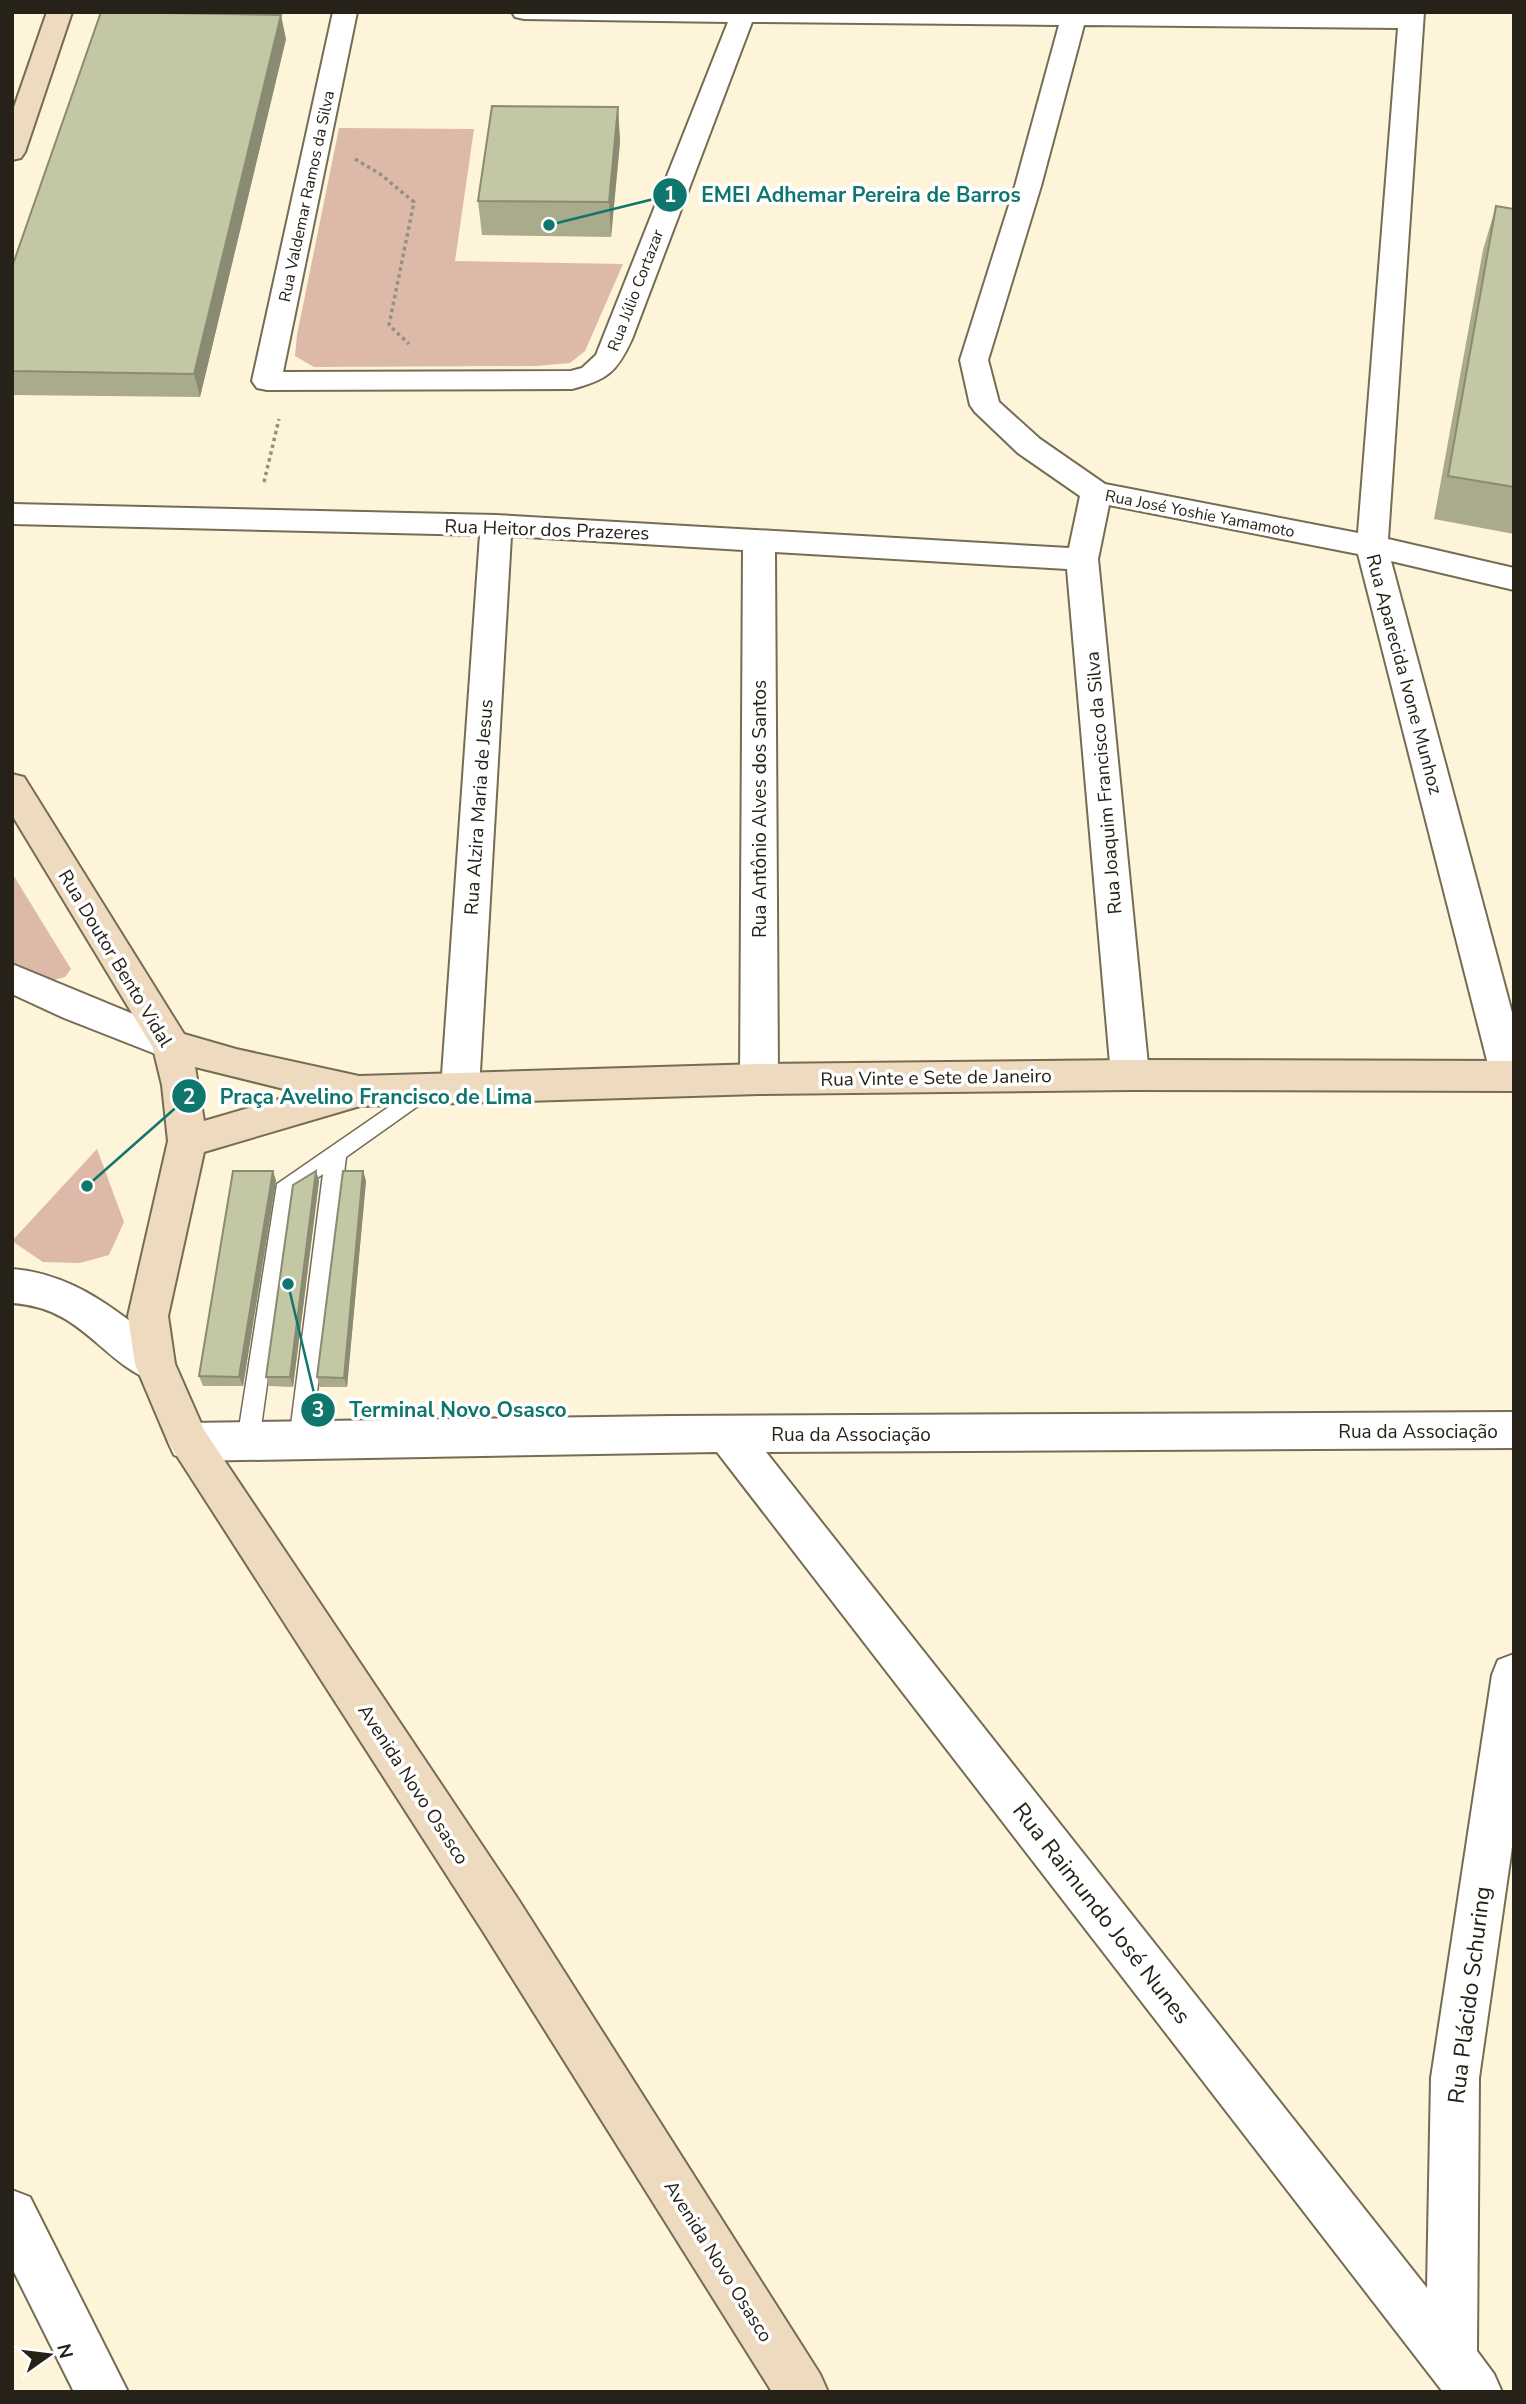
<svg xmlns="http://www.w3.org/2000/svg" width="1526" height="2404" viewBox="0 0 1526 2404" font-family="'Nunito Sans',sans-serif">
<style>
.green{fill:#dcb9a9}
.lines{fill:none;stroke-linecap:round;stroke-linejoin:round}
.service-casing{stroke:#756c54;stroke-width:3}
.minor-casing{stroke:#756c54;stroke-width:4}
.secondary-casing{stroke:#756c54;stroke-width:4}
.path{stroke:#97907d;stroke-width:3.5;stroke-dasharray:3.5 3.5;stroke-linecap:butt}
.service{fill:#fff;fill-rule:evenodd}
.minor{fill:#fff;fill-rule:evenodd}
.secondary{fill:#eedabf;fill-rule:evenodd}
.wall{fill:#a9ab8c}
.shaded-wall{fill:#898b72}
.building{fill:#c4c7a3;stroke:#898b72;stroke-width:2}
.labels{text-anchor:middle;stroke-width:7;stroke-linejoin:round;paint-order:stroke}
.far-street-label{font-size:16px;fill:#262218;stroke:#fff}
.street-label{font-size:19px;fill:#262218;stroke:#fff}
.near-street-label{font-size:23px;fill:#262218;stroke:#fff}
.leader{fill:none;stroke:#0f766e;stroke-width:2.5}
.callout-dot{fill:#0f766e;stroke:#fff;stroke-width:2.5}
.mark-label{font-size:21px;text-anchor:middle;font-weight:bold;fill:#fff}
.callout-label{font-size:21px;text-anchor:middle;font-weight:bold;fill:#0f766e;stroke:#fff;stroke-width:7;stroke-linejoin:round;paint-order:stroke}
</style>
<rect width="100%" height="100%" fill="#fef4d9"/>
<!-- green -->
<g class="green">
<path d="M339,128l135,1 -19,132 168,3 -38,87 -15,12 -33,3 -223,1 -19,-11 2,-21z"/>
<path d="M12,873l59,96 -6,8 -19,5 -34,-19z"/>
<path d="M97,1149l27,73 -15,33 -29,8 -37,-1 -31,-21z"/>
</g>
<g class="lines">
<!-- service casing -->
<g class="service-casing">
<path id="service" d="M425,1082l7,2 3,6 -3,6 -86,61 -35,284 -3,7 -8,3 -8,-3 -3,-7 34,-267 -29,20 -35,247 -3,7 -8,3 -8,-3 -3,-7 40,-257z"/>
</g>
<!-- minor casing -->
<g class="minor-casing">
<g id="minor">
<path d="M333,12h24l-74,360 288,-1 11,-3 14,-13 132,-333 -204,-3 -9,-2 -3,-5h912l-36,527 126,29v22l-123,-29 123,459v70l-17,-3 -6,-11 -133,-522 -249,-49 -11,54 51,516 -6,11 -13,4 -13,-4 -6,-11 -44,-506 -292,-17 3,527 -6,11 -13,4 -13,-4 -6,-11 3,-529 -232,-14 -32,553 -6,11 -13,4 -13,-4 -6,-11 39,-554 -468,-11v-20l484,11 573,33 11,-52 -62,-43 -43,-41 -5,-7 -10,-45 55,-174 44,-161 -307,-3 -120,317c-15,33 -25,41 -60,50l-305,1 -10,-2 -5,-7zM1084,25l314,3 -40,505 -253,-49 -65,-45 -41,-37 -11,-42 53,-174z"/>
<path d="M12,964l172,71 5,10 -5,10 -13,5 -107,-42 -52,-24z"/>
<path d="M12,1269c65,5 108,45 157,82l6,13 -6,13 -14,5c-56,-21 -71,-74 -143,-79z"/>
<path d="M1514,1412v36l-748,4 661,836 4,-210 61,-403 6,-15 16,-6v179l-35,245 -2,273 17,23 8,18h-59l-726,-940 -528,9 -15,-6 -6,-13 6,-13 15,-6 482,-7z"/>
<path d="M12,2190l18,7 98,195h-54l-62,-124z"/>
</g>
</g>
<!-- secondary casing -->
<g class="secondary-casing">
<g id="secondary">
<path d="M47,12h25l-47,140 -4,6 -9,2v-47z"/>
<path d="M12,774l12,3 160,257 52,15 123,27 400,-12 371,-4 384,1v30l-384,-1 -371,4 -399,12 -156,46 -36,164 7,48 29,66 314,469 302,475 8,18h-56l-288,-459 -316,-491 -33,-78 -7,-48 40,-175 -6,-56 -9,-37 -141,-233zM195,1067l105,26 -96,28z"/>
</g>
</g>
<!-- path -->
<g class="path">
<path d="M355,159l25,15 34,28 -25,123 20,19"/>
<path d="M264,482l15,-63"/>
</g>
<!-- service -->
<use href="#service" class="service"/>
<!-- minor -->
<use href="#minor" class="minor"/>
<!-- secondary -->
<use href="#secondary" class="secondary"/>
</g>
<!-- wall -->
<g class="wall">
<path d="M286,39l-86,358 -188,-2v-128z"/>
<path d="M618,107l2,35 -9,95 -129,-2 -4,-34z"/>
<path d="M1496,206l18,3v325l-80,-15 49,-269z"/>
<path d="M273,1171l3,10 -33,205h-40l-4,-10z"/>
<path d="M316,1171l3,10 -26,206 -24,-1 -3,-9z"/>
<path d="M363,1171l3,10 -19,206h-27l-3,-10z"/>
</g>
<!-- shaded-wall -->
<g class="shaded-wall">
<path d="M281,15l5,24 -86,358 -6,-23z"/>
<path d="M618,107l2,35 -9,95 -2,-35z"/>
<path d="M273,1171l3,10 -33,205 -4,-9z"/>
<path d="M316,1171l3,10 -26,206 -3,-10z"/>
<path d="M363,1171l3,10 -19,206 -3,-9z"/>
</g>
<!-- building -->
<g class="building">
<path d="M101,12l180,3 -87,359 -182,-3v-104z"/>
<path d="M492,106l126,1 -9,95 -131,-1z"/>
<path d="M1496,206l18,3v278l-66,-11z"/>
<path d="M233,1171h40l-34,206 -40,-1z"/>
<path d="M316,1171l-26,206h-24l27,-192z"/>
<path d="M343,1171h20l-19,207 -27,-1z"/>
</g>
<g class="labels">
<!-- far-street labels -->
<g class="far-street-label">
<text transform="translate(306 196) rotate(-78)" y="6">Rua Valdemar Ramos da Silva</text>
<text transform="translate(635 290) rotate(-69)" y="6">Rua Júlio Cortazar</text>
<text transform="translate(1200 513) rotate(11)" y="6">Rua José Yoshie Yamamoto</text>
</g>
<!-- street labels -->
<g class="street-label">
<text transform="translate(547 529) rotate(2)" y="7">Rua Heitor dos Prazeres</text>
<text transform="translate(1405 674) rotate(75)" y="7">Rua Aparecida Ivone Munhoz</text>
<text transform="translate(1103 783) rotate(-95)" y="7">Rua Joaquim Francisco da Silva</text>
<text transform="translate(478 807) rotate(-86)" y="7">Rua Alzira Maria de Jesus</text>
<text transform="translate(759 809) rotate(-90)" y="7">Rua Antônio Alves dos Santos</text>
<text transform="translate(116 958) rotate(59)" y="7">Rua Doutor Bento Vidal</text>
<text transform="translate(936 1077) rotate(-1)" y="7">Rua Vinte e Sete de Janeiro</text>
<text x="1418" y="1438">Rua da Associação</text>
<text x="851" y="1441">Rua da Associação</text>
<text transform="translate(414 1784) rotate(57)" y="7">Avenida Novo Osasco</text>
<text transform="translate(719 2261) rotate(58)" y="7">Avenida Novo Osasco</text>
</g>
<!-- near-street labels -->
<g class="near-street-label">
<text transform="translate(1102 1913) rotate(52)" y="8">Rua Raimundo José Nunes</text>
<text transform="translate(1469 1995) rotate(-83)" y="8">Rua Plácido Schuring</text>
</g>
</g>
<!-- callouts -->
<path class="leader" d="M549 225L670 195M87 1186L189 1096M288 1284L318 1410"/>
<g class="callout-dot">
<circle cx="549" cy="225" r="7"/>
<circle cx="87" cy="1186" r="7"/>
<circle cx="288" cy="1284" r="7"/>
<circle cx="670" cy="195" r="18"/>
<circle cx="189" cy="1096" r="18"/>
<circle cx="318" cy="1410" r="18"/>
</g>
<g class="mark-label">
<text x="670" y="202">1</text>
<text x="189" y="1104">2</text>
<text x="318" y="1417">3</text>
</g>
<g class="callout-label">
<text x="861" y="202">EMEI Adhemar Pereira de Barros</text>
<text x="376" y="1104">Praça Avelino Francisco de Lima</text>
<text x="458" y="1417">Terminal Novo Osasco</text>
</g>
<!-- border -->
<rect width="1526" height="2404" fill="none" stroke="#262218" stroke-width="28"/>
<!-- north arrow -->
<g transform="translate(49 2355) rotate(76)" stroke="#ffffff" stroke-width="5" paint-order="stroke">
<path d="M0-5L12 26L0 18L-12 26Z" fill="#262218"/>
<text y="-10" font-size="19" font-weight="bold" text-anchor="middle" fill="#262218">N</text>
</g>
</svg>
